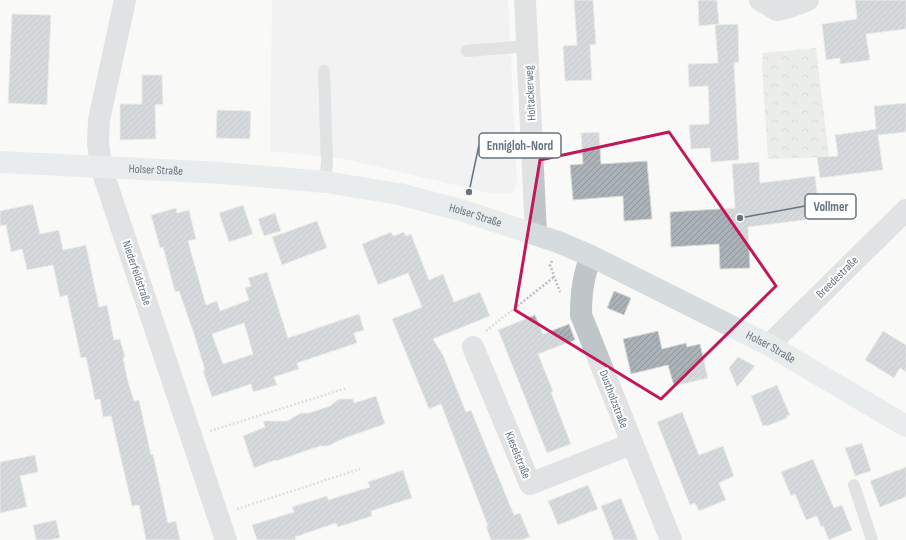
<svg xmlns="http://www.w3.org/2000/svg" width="906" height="540" viewBox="0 0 906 540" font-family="'Sofia Sans Condensed',sans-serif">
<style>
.built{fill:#e7e8e8}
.park{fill:url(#park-crowns)}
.building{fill:url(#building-hatch);stroke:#dbdbd9;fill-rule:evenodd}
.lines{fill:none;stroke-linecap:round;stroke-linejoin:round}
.path{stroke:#bbbec1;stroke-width:2.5;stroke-dasharray:2 2;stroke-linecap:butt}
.service{stroke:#c0c5c9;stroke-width:12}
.minor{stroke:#c0c5c9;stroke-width:22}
.secondary{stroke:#d6dbde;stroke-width:22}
.marked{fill:none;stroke:#c2185b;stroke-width:3;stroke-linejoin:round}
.labels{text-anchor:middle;stroke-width:4;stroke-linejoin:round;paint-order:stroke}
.street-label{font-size:12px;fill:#667481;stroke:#fff}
.leader{fill:none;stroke:#667481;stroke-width:1.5}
.callout-dot{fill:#667481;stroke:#fff;stroke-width:1.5}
.callout{fill:#fff;stroke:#667481;stroke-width:1.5}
.callout-label{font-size:13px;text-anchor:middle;font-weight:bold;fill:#667481}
</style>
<defs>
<pattern id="park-crowns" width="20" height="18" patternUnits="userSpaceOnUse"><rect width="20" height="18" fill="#d9ded6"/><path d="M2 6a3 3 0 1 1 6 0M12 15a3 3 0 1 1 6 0" fill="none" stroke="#b4b9b3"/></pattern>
<pattern id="building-hatch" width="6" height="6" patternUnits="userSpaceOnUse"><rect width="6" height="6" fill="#aab2b8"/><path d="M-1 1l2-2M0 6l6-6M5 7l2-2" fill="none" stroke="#8e959b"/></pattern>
</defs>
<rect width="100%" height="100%" fill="#f9f9f7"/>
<!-- built -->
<path class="built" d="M272,0h236l9,181 -4,13h-20l-148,-35 -75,-8z"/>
<!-- park -->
<path class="park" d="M816,48l13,109 -61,2 -6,-93 1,-13z"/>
<!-- building -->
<g class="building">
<path d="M574,0h19l3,44 -6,1 2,35 -27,1 -2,-35 14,-1z"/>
<path d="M698,0h19l2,24 -20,2z"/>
<path d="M855,0h51v29l-40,5 4,26 -30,4v-6l-14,2 -4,-36 35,-5z"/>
<path d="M12,14l39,1 -4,90 -39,-2z"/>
<path d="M738,24l1,38 -5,1 5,97 -28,2 -1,-14 -19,1 -2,-24 20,-1v-16l-1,-22 -19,1 -1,-23 30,-1 -3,-38z"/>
<path d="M142,75h20l1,29 -8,1 1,34 -36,1v-36h22z"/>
<path d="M906,103v29l-28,3 5,35 -63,8 -3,-21 21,-1 -3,-21 41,-6 -2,-23z"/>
<path d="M217,110l34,1 -1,28 -34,-1z"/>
<path d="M599,132l2,32 46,-3 5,58 -28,2 -1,-25 -50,4 -3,-35 13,-1 -2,-31z"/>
<path d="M759,162l1,21 55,-7 5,42 -72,9 2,41 -30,1 -1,-25 -48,3 -1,-35 65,-4 -3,-44z"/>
<path d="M33,204l7,30 19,-4 4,20 23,-5 13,62 8,-2 7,35 6,-1 5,18 -2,1 5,24 6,19 5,-1 12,55 2,-1 15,69 8,-2 4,19h-34l-7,-35 -7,1 -21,-90 -8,1 -3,-18 -5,1 -9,-43 -5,1 -14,-63 -7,2 -7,-32 -26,5 -5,-21 -11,3 -5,-27 -6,1v-15z"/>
<path d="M243,205l10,29 -24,8 -10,-29z"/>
<path d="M176,208l1,5 12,-3 7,29 -8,2 18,64 11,-4 3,10 29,-11 -4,-12 6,-2 -3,-8 19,-6 21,66 71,-24 5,16 -10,3 3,10 -60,20 2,6 -25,8 3,8 -24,7 -2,-8 -39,13 -9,-26 2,-1 -11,-36 -15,-43 -4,1 -12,-45 -3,1 -9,-33zM244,323l9,31 -30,10 -11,-30z"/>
<path d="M275,213l6,18 -17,5 -6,-17z"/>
<path d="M317,221l10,27 -45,17 -10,-28z"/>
<path d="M391,232l2,4 11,-4 2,4 5,-2 18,46 14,-6 11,28 26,-10 10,24 -57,23 10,16 23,57 5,-2 43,105 6,-2 10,24 -9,3h-30l-5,-14h2l-47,-122 -12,5 -37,-90 30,-12 -14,-34 -30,12 -16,-41z"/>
<path d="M614,291l17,7 -7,17 -17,-7z"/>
<path d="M535,315l8,19 26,-10 6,16 -37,14 15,37 -2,1 20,52 -24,9 -49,-123z"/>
<path d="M658,331l4,18 24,-6 1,4 13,-3 8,34 -34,8 -6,-21 -37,9 -8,-35z"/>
<path d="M883,331l23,14v27l-6,-4 -6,10 -29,-18z"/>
<path d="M738,357l17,9 -18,21 -8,-19z"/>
<path d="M777,385l13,30 -3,1v2l-20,8 -1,-1 -3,1 -12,-30z"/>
<path d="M376,396l9,28 -43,15 -14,7h-8l-44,15 -1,-1 -21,8 -11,-32 22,-9 -2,-6h24l14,-8h8l21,-7 9,-7h14l1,4z"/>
<path d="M682,412l17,43 24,-9 11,30 -15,7 7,17 -27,11 -4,-8 -5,2 -33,-83z"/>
<path d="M862,443l9,28 -16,5 -10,-28z"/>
<path d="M35,455l3,17 -18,4 7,31 -27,6v-51z"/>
<path d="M813,459l21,49 8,-3 10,25 -23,10 -6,-14 -2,1 -4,-11 -11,4 -11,-26 -4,2 -10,-24z"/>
<path d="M906,467v30l-26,10 -10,-26z"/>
<path d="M403,470l9,28 -41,13 1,5 -34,11 -2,-4 -41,14 1,3h-39l-5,-15 42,-13 -2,-5 35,-11 1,4 42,-13 -2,-5z"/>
<path d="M588,485l10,24 -40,16 -10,-24z"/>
<path d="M621,498l17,42h-24l-13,-34z"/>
<path d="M56,520l4,18 -12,2h-12l-3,-15z"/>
</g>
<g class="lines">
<!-- path -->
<g class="path">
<path d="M552,261l-2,4 10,27"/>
<path d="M486,331l68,-54"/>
<path d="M210,431l137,-43"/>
<path d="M237,509l123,-40"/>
</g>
<!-- service -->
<g class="service">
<path d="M467,51l61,-5"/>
<path d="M324,71l3,92 -2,19"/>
<path d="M854,485l18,55"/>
</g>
<!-- minor -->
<g class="minor">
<path d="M125,0l-26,120 -1,22 3,25 125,373"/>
<path d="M525,0l11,234"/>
<path d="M760,0l17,10 13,-3 18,-7"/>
<path d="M591,256c-8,21 -10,37 -10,59l90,225"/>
<path d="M769,345l137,-135"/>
<path d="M473,347l57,137 101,-40"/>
</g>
<!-- secondary -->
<path class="secondary" id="s1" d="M0,162l222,11 103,9 74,12 65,17 94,31 33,14 178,89 137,81"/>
</g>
<!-- marked area -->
<path d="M0 0H906V540H0ZM669,132l107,154 -115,113 -146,-89 25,-150z" fill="#f9f9f7" fill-opacity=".55" fill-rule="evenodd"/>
<path class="marked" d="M669,132l107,154 -115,113 -146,-89 25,-150z"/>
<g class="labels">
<!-- street labels -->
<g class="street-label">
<text transform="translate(530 93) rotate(-93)" y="4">Holtackerweg</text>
<text dy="4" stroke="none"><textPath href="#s1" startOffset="156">Holser Straße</textPath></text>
<text dy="4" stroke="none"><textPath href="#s1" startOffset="480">Holser Straße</textPath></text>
<text transform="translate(137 273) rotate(71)" y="4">Niederfeldstraße</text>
<text transform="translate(837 277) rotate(-45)" y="4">Breedestraße</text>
<text dy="4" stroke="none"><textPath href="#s1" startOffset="804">Holser Straße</textPath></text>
<text transform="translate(614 399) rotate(69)" y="4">Dustholzstraße</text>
<text transform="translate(518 455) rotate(68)" y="4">Kieselstraße</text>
</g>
</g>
<!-- callouts -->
<path class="leader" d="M469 192L479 145M740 218L805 206"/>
<g class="callout-dot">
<circle cx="469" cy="192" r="4"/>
<circle cx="740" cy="218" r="4"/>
</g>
<g class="callout">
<rect x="479" y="133" width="82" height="25" rx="4"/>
<rect x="805" y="194" width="51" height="25" rx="4"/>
</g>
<g class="callout-label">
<text x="520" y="150">Ennigloh-Nord</text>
<text x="831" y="211">Vollmer</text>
</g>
</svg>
